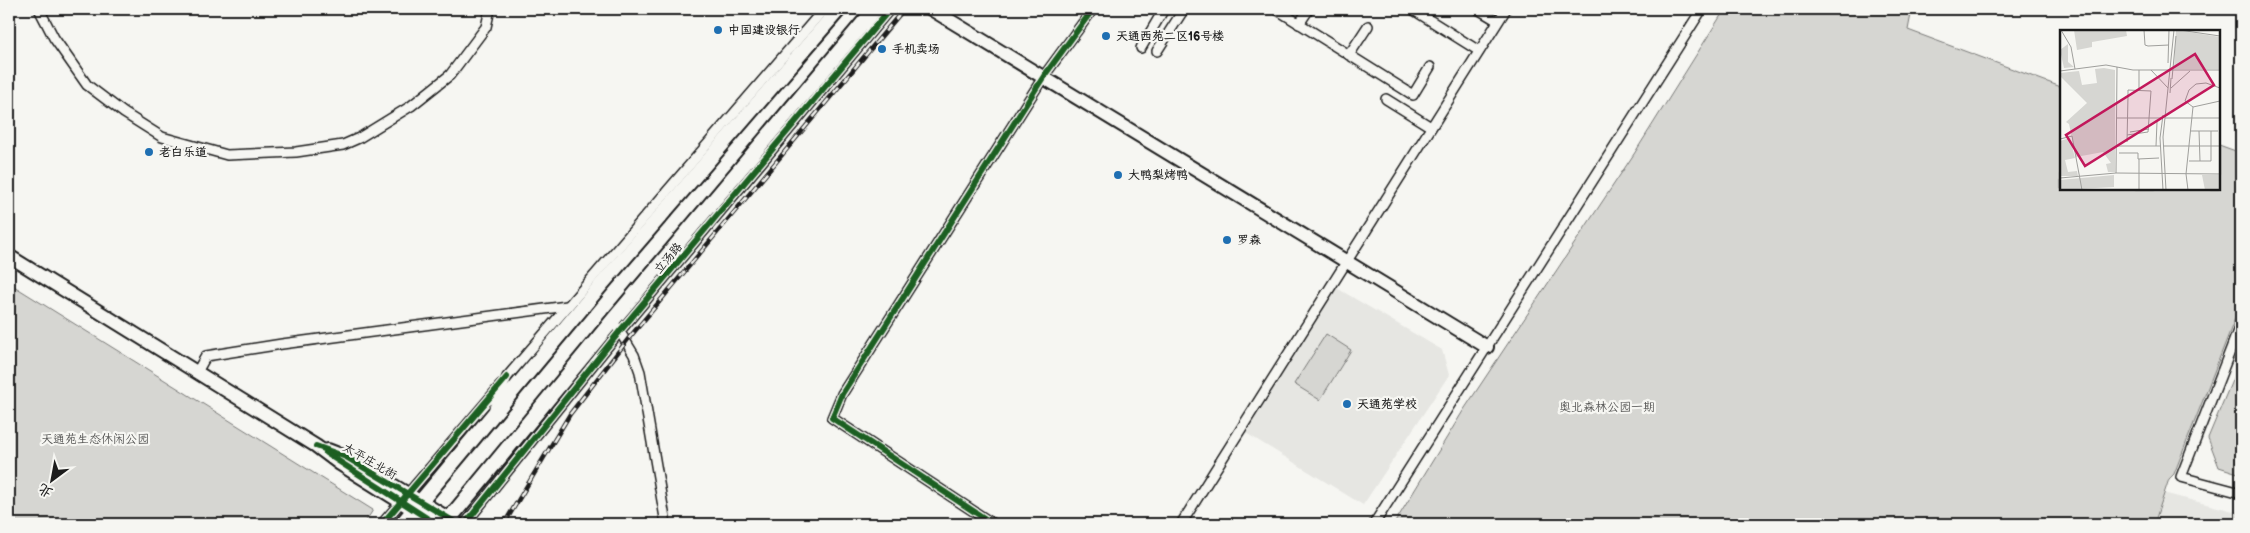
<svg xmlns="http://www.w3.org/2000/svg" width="2250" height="533" viewBox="0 0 2250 533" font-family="'Balsamiq Sans','LXGW WenKai TC',sans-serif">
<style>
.built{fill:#e6e6e2}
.green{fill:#d6d6d2;stroke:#797977}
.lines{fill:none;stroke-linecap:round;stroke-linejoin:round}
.street-casing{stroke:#1c1c1c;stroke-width:12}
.secondary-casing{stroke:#1c1c1c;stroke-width:16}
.primary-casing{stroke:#1c1c1c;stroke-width:18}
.street{stroke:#f6f6f2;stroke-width:9}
.secondary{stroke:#f6f6f2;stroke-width:12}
.primary{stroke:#f6f6f2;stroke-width:14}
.rail-casing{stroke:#1c1c1c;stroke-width:4.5}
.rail{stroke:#f6f6f2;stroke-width:2.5;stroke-dasharray:8;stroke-linecap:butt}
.cycleway-casing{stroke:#f6f6f2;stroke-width:9}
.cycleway{stroke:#1b5e20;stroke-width:6}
.poi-dot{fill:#1f6fb2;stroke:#f6f6f2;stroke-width:2}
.labels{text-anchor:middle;stroke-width:4.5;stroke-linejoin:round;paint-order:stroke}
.poi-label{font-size:12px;font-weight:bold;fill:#1c1c1c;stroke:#f6f6f2;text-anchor:start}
.street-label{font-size:12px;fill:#1c1c1c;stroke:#f6f6f2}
.park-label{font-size:12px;fill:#545453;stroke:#f6f6f2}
.inset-road{fill:none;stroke:#9f9f9c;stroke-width:1}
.view{fill:#c2185b;fill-opacity:0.15;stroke:#c2185b;stroke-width:2.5}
.inset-edge{fill:none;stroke:#1c1c1c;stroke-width:2.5}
</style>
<rect width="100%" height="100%" fill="#f6f6f2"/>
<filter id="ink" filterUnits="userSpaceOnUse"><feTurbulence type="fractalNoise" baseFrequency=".02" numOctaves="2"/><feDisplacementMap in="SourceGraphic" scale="10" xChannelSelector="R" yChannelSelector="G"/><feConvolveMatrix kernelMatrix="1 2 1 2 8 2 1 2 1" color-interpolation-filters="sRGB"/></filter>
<g filter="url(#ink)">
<!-- built -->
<g class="built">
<path d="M1335,287l107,63 7,25 -86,130 -117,-72z"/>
<path d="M2163,493l78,20v11h-87z"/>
</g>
<!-- green -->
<g class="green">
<path d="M1725,9h187l-4,21 153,57v102h158v-44l22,8v150l-67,171 -5,5 -15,45h-760l69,-113 171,-257z"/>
<path d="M9,283l364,227 -9,14h-355z"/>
<path d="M1326,334l25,16 -31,50 -26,-16z"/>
<path d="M2241,359v115l-22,-7 -11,-29z"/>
</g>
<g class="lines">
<!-- street casing -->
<g class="street-casing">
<g id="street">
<path d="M39,9l15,29 33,47 37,28 38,24 65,18 69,-3 47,-7 16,-7 52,-32 39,-31 36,-48 4,-18"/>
<path d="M1276,9l137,86 17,-28"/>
<path d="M1412,9l67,42"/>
<path d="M1478,9l20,12"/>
<path d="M1299,24l10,-15"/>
<path d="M1141,48l23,-39"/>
<path d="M1157,51l27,-42"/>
<path d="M1349,55l19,-29"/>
<path d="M1386,99l45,28"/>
<path d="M2241,323l-60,154 60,16"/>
<path d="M617,327l17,28 6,17 26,152"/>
<path d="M197,372l9,-16 76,-12 285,-38"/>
<path d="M494,408l13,-31 317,-368"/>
<path d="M382,524l119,-139"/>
<path d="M465,524l155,-193 270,-322"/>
<path d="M993,524l-161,-106 10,-24 202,-318 49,-67"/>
<path d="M1181,524l325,-515"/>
<path d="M1374,524l328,-515"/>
</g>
</g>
<!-- secondary casing -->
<g class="secondary-casing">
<g id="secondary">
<path d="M931,9l556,338"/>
<path d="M9,256l307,190 24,18 96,60"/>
<path d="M328,450l18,7 112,67"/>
</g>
</g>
<!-- primary casing -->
<g class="primary-casing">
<g id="primary">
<path d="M402,524l199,-239 238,-276"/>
<path d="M445,524l168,-204 262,-311"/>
</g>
</g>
<!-- street -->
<use href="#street" class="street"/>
<!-- secondary -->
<use href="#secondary" class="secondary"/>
<!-- primary -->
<use href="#primary" class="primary"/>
<!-- rail casing -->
<g class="rail-casing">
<path id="rail" d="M504,524l66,-110 59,-76 275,-329"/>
</g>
<!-- rail -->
<use href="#rail" class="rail"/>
<!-- cycleway casing -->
<g class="cycleway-casing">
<g id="cycleway">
<path d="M316,446l30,11 112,67"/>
<path d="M326,453l110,71"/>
<path d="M382,524l125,-147"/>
<path d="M465,524l155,-193 270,-322"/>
<path d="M993,524l-161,-106 10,-24 202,-318 49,-67"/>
</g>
</g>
<!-- cycleway -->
<use href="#cycleway" class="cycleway"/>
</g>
</g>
<!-- markers -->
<g class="poi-dot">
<circle cx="718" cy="30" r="5"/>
<circle cx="1106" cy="36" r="5"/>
<circle cx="882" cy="49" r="5"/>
<circle cx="149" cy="152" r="5"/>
<circle cx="1118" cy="175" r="5"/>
<circle cx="1227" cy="240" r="5"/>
<circle cx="1347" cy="404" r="5"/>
</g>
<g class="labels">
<!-- poi labels -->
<g class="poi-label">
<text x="728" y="34">中国建设银行</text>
<text x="1116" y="40">天通西苑二区16号楼</text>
<text x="892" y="53">手机卖场</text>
<text x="159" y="156">老白乐道</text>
<text x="1128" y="179">大鸭梨烤鸭</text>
<text x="1237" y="244">罗森</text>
<text x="1357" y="408">天通苑学校</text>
</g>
<!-- street labels -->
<g class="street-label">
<text transform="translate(668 258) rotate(-50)" y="4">立汤路</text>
<text transform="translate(370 461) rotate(30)" y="4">太平庄北街</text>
</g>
<!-- park labels -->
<g class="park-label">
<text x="1607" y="411">奥北森林公园一期</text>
<text x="95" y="443">天通苑生态休闲公园</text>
</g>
</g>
<!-- overview -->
<g transform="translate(2060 30)">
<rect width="160" height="160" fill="#f6f6f2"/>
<path d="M14,0h52l1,6 -35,6v5l-15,3zM116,0l44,7v32h-46zM8,14v18l6,5 -10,1 -4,-18zM44,38l11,2v102h-7l-2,-8 5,-1 -8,-11 -27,5 -7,-33 -3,-2 21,-19 -27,-27v-3l19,-2 3,14 15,-2 -2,-14zM10,108l5,20 -10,2 3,12 9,-1 1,5h-18v-35zM54,145v12l-54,3v-10zM142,145h17v15h-14z" fill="#d6d6d2"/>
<path class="inset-road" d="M1,0l10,17 4,22M84,0l1,15 3,1M119,0l41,6M88,16l21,-1M108,33l1,-33M79,40v20M91,40l17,18M112,40h48M0,41l46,-6 27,5h39M112,49l4,-43M111,58l19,-17M160,58l-14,-5 -10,1 -7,6 -4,11 8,6 27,-6M110,63l1,-15M103,85l-3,23 3,52M56,88h47M105,88h55M131,101h27M139,101l1,30M70,102l19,-3M0,109l12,-3 10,54M67,112l1,-46v-6l23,1 -3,41 -21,3M56,116h45M96,116l1,-24M103,116h57M59,123h19v6l21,-1M79,129v31M129,131h22v-30M56,143l1,-106M0,148l56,-5 104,1M106,160l-3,-53 11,-107M128,160l-2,-16 7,-67"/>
<path class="view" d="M135,24l19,31 -129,81 -19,-31z"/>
<rect width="160" height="160" class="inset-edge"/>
</g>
<!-- margin -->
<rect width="2250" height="533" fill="none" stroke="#f6f6f2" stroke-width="30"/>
<rect x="15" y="15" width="2220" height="503" fill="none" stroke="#1c1c1c" stroke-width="2" filter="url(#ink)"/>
<!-- north arrow -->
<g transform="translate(52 480) rotate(212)" stroke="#f6f6f2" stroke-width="4" paint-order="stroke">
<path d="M0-4L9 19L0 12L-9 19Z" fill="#1c1c1c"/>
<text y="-8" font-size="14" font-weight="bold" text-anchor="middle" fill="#1c1c1c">北</text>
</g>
</svg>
